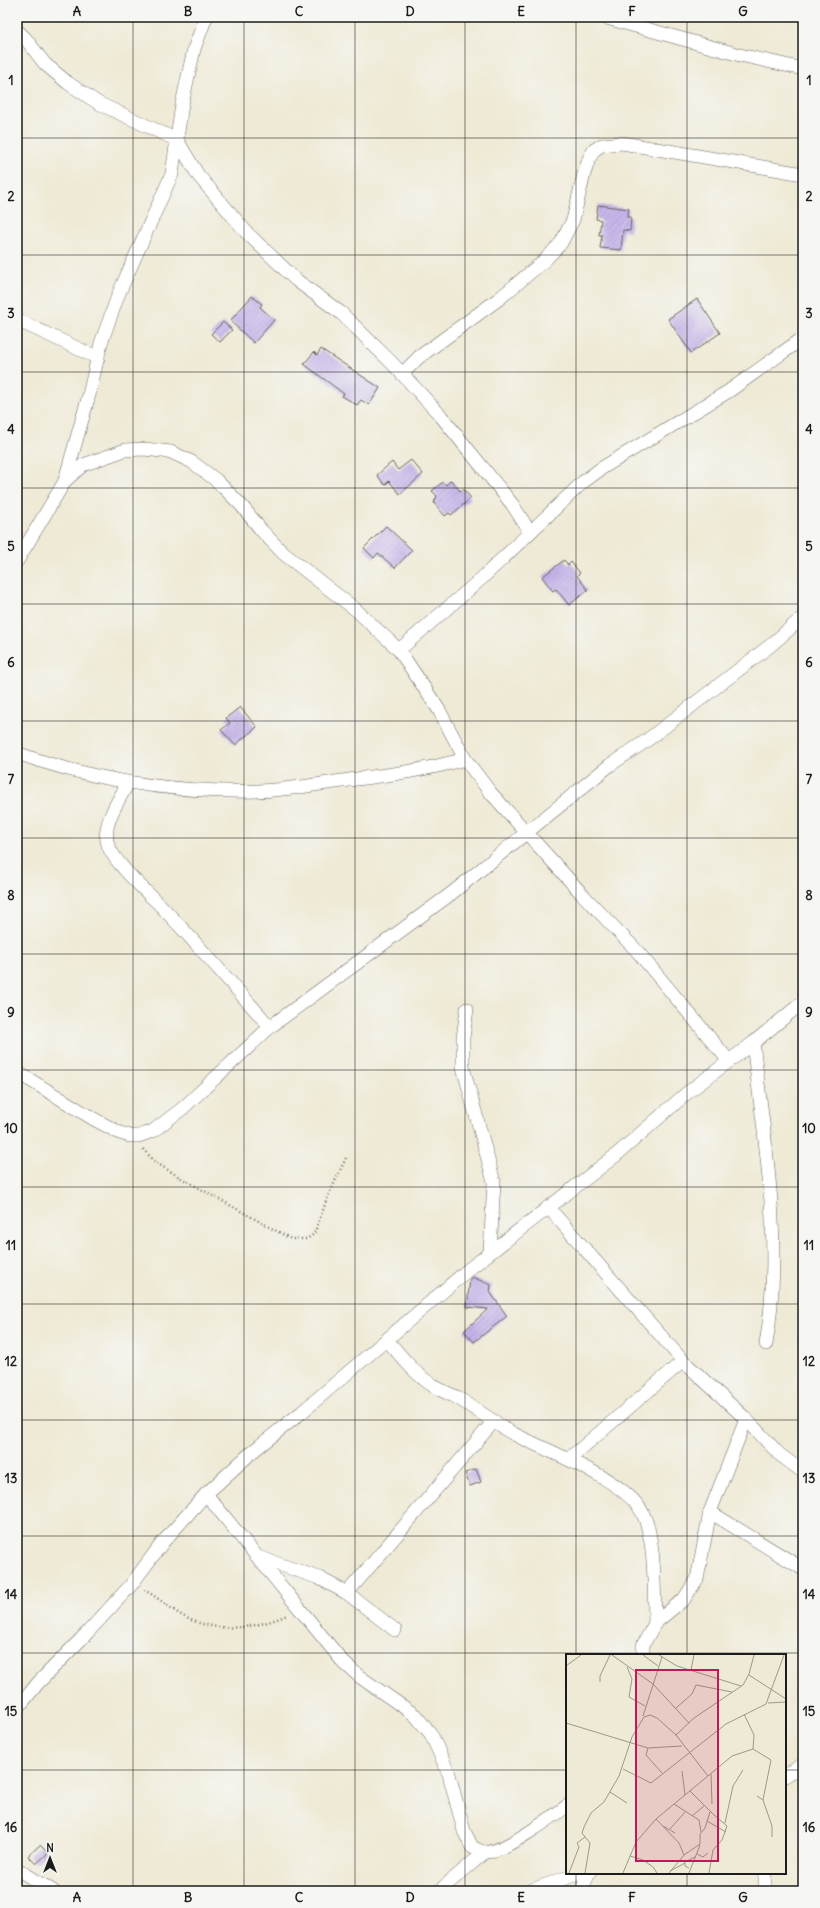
<svg xmlns="http://www.w3.org/2000/svg" width="820" height="1908" viewBox="0 0 820 1908" font-family="Delius,sans-serif">
<style>
.building{fill:url(#building-hatch)}
.lines{fill:none;stroke-linecap:round;stroke-linejoin:round}
.minor-casing{stroke:#66645d;stroke-width:14}
.path{stroke:#66645d;stroke-width:2.5;stroke-dasharray:1 3;stroke-linecap:butt}
.minor{stroke:#fff;stroke-width:13}
.grid{fill:none;stroke:#1c1c1c;stroke-width:1;stroke-opacity:0.55}
.inset-road{fill:none;stroke:#9b988c;stroke-width:1}
.view{fill:#c2185b;fill-opacity:0.15;stroke:#c2185b;stroke-width:2}
.inset-edge{fill:none;stroke:#1c1c1c;stroke-width:2}
.neatline{fill:none;stroke:#1c1c1c;stroke-width:1.5}
.grid-label{font-size:13px;text-anchor:middle;font-weight:bold;fill:#1c1c1c}
</style>
<defs>
<pattern id="building-hatch" width="6" height="6" patternUnits="userSpaceOnUse"><rect width="6" height="6" fill="#c4b3ea"/><path d="M-1 1l2-2M0 6l6-6M5 7l2-2" fill="none" stroke="#a899c8"/></pattern>
</defs>
<rect width="100%" height="100%" fill="#f6f6f2"/>
<filter id="ink" filterUnits="userSpaceOnUse"><feTurbulence type="fractalNoise" baseFrequency=".025" numOctaves="2"/><feDisplacementMap in="SourceGraphic" scale="8" xChannelSelector="R" yChannelSelector="G"/><feConvolveMatrix kernelMatrix="1 2 1 2 8 2 1 2 1" color-interpolation-filters="sRGB"/></filter>
<filter id="wash" filterUnits="userSpaceOnUse"><feTurbulence type="fractalNoise" baseFrequency=".012" numOctaves="4" result="noise"/><feDisplacementMap in="SourceGraphic" scale="16" xChannelSelector="R" yChannelSelector="G"/><feGaussianBlur stdDeviation="0.9" result="paint"/><feColorMatrix in="noise" values="0 0 0 0 0 0 0 0 0 0 0 0 0 0 0 0 0 1.4 0 .05"/><feComposite in="paint" operator="in"/></filter>
<g filter="url(#wash)">
<rect width="100%" height="100%" fill="#efead6"/>
<g id="blocks">
<!-- building -->
<g class="building">
<path d="M598,205l31,4 -2,8h4l-1,14 -7,-1 -2,20 -21,-2 2,-13h-3l2,-15 -5,-1z"/>
<path d="M252,296l10,8 -2,3 14,13 -20,23 -24,-22z"/>
<path d="M697,299l23,34 -29,20 -23,-34z"/>
<path d="M223,322l9,8 -12,12 -9,-8z"/>
<path d="M321,349l59,39 -11,17 -8,-5 -4,5 -15,-9 2,-2 -40,-30 10,-12 3,3z"/>
<path d="M411,460l12,14 -23,20 -11,-13 -4,4 -8,-10 15,-13 6,8z"/>
<path d="M451,480l9,11 3,-2 8,9 -20,17 -2,-2 -4,3 -11,-13 3,-7 -5,-5 11,-9 3,3z"/>
<path d="M386,526l26,24 -17,18 -17,-15 -4,5 -10,-10z"/>
<path d="M564,560l4,5 3,-3 9,11 -3,3 11,14 -19,15 -13,-16 -3,2 -11,-14z"/>
<path d="M240,707l17,20 -22,18 -14,-15 9,-7 -4,-5z"/>
<path d="M472,1277l19,8 -1,7 17,24 -33,26 -10,-11 24,-22 -21,-2 3,-28z"/>
<path d="M476,1469l5,13 -11,4 -5,-13z"/>
<path d="M40,1845l8,8 -12,11 -8,-8z"/>
</g>
</g>
</g>
<g filter="url(#ink)">
<use href="#blocks" fill-opacity="0" stroke="#66645d" stroke-width="1"/>
<g class="lines">
<!-- minor casing -->
<g class="minor-casing">
<g id="minor">
<path d="M603,17l137,38 63,14"/>
<path d="M17,30l8,8 20,26 23,19 30,20 79,37 21,35 49,58 49,47 45,33 51,50 49,53 71,88 18,28"/>
<path d="M17,320l81,38"/>
<path d="M402,374l17,-17 81,-59 45,-38 16,-17 12,-23 11,-46 5,-15 5,-9 8,-5 20,-2 181,31"/>
<path d="M65,480l24,-85 12,-52 18,-50 53,-119 10,-70 12,-55 12,-32"/>
<path d="M17,561l48,-80 18,-16 42,-15 19,-1 27,3 21,10 24,18 25,25 21,26 21,22 72,56 44,41 40,60 26,49 25,33 91,101 56,58 92,110"/>
<path d="M399,650l82,-71 102,-97 19,-14 127,-77 74,-53"/>
<path d="M17,753c77,28 160,40 241,38 31,-1 61,-7 91,-11 39,-5 78,-10 116,-21"/>
<path d="M128,783c-9,17 -27,42 -20,62 6,18 40,48 54,62 37,39 72,79 108,120"/>
<path d="M467,1009l-4,29v29l31,115 -4,70"/>
<path d="M753,1043c12,99 30,202 13,301"/>
<path d="M17,1072l75,46 28,15 10,3h9l14,-5 30,-23 87,-81 182,-134 158,-128 36,-24 125,-96 32,-28"/>
<path d="M548,1207l135,154 63,58 33,35 24,18"/>
<path d="M387,1340c14,16 27,33 45,45 7,5 16,8 24,12 19,11 37,25 56,36 34,18 113,46 130,79 14,26 12,81 13,111"/>
<path d="M569,1459l114,-98"/>
<path d="M206,1494l137,168 17,15 55,38 16,19 18,40 15,57 8,16c4,2 8,4 12,5 18,2 68,-35 83,-46"/>
<path d="M710,1512l93,57"/>
<path d="M258,1557l61,21 28,15 48,37"/>
<path d="M347,1593l147,-172"/>
<path d="M643,1655v-10l12,-22 29,-24 13,-20 13,-67 36,-93"/>
<path d="M17,1709l21,-26 50,-51 43,-47 32,-43 43,-48 46,-42 50,-40 167,-143 146,-113 72,-63 66,-50 50,-41"/>
<path d="M785,1776l18,-12"/>
<path d="M17,1869l36,22"/>
<path d="M439,1891l46,-39"/>
<path d="M529,1891l51,-18"/>
<path d="M581,1891l8,-18"/>
<path d="M765,1891v-18"/>
</g>
</g>
<!-- path -->
<g class="path">
<path d="M143,1149l12,13 26,16 110,61h16l7,-5 15,-40 17,-36"/>
<path d="M144,1590c14,7 25,18 39,26 32,18 72,13 104,-1"/>
</g>
<!-- minor -->
<use href="#minor" class="minor"/>
</g>
</g>
<!-- grid -->
<path class="grid" d="M133,17v1874M244,17v1874M355,17v1874M465,17v1874M576,17v1638M687,17v1638M17,138h786M17,255h786M17,372h786M17,488h786M17,604h786M17,721h786M17,838h786M17,954h786M17,1070h786M17,1187h786M17,1304h786M17,1420h786M17,1536h786M17,1653h786M17,1770h550M785,1770h18M576,1873v18M687,1873v18"/>
<!-- overview -->
<g transform="translate(566 1654)">
<rect width="220" height="220" fill="#efead6"/>
<path class="inset-road" d="M46,1l41,29 36,39M77,1l15,11M93,1l18,11 64,20M0,12l15,-11M61,13l5,12 -3,18 16,9M125,16l3,-15M183,21l37,24M34,28v-6l10,-21M202,49l18,-1M110,54l16,-14 4,-9 36,7M77,62l19,-59M0,69l82,25 34,-2M110,81l18,-17 49,-33 6,-11 5,-19M82,94l-2,7 16,18M187,95l18,11 -8,40M57,115l28,14 75,-59 40,-20 18,-49M116,117l3,24M145,120l1,30M124,137l24,24 13,11 -5,14 -9,10 -4,23M44,138l17,11M191,142l6,4 9,26v11M108,150l25,16 2,12M126,162l12,-10M90,165l23,24 5,12 16,-11v-10l5,-6 5,-16M141,167l19,11M159,169l8,-37 10,-16M97,172l12,7M104,175l15,-17M131,200l6,3 5,-4M64,202l13,4 10,7 4,6M123,214l-4,-2v-4l10,-5M104,217l15,-8M3,219l10,-26 -2,-4 8,-6M19,219l5,-30 -8,-10 2,-6 7,-14 13,-11 15,-26 13,-39 12,-20 6,-2 7,3 19,17 32,41M57,219l13,-31 20,-23 76,-63 21,-7 1,-14 -10,-21M103,219l15,-18M123,219l11,-28"/>
<path class="view" d="M70,16h82v191h-82z"/>
<rect width="220" height="220" class="inset-edge"/>
</g>
<!-- margin -->
<rect width="820" height="1908" fill="none" stroke="#f6f6f2" stroke-width="44"/>
<!-- north arrow -->
<g transform="translate(50 1858)" stroke="#f6f6f2" stroke-width="3" paint-order="stroke">
<path d="M0-3L7 15L0 10L-7 15Z" fill="#1c1c1c"/>
<text y="-6" font-size="11" font-weight="bold" text-anchor="middle" fill="#1c1c1c">N</text>
</g>
<rect x="22" y="22" width="776" height="1864" class="neatline"/>
<g class="grid-label">
<text x="77" y="16">A</text>
<text x="188" y="16">B</text>
<text x="299" y="16">C</text>
<text x="410" y="16">D</text>
<text x="521" y="16">E</text>
<text x="632" y="16">F</text>
<text x="743" y="16">G</text>
<text x="11" y="85">1</text>
<text x="809" y="85">1</text>
<text x="11" y="201">2</text>
<text x="809" y="201">2</text>
<text x="11" y="318">3</text>
<text x="809" y="318">3</text>
<text x="11" y="434">4</text>
<text x="809" y="434">4</text>
<text x="11" y="551">5</text>
<text x="809" y="551">5</text>
<text x="11" y="667">6</text>
<text x="809" y="667">6</text>
<text x="11" y="784">7</text>
<text x="809" y="784">7</text>
<text x="11" y="900">8</text>
<text x="809" y="900">8</text>
<text x="11" y="1017">9</text>
<text x="809" y="1017">9</text>
<text x="11" y="1133">10</text>
<text x="809" y="1133">10</text>
<text x="11" y="1250">11</text>
<text x="809" y="1250">11</text>
<text x="11" y="1366">12</text>
<text x="809" y="1366">12</text>
<text x="11" y="1483">13</text>
<text x="809" y="1483">13</text>
<text x="11" y="1599">14</text>
<text x="809" y="1599">14</text>
<text x="11" y="1716">15</text>
<text x="809" y="1716">15</text>
<text x="11" y="1832">16</text>
<text x="809" y="1832">16</text>
<text x="77" y="1902">A</text>
<text x="188" y="1902">B</text>
<text x="299" y="1902">C</text>
<text x="410" y="1902">D</text>
<text x="521" y="1902">E</text>
<text x="632" y="1902">F</text>
<text x="743" y="1902">G</text>
</g>
</svg>
